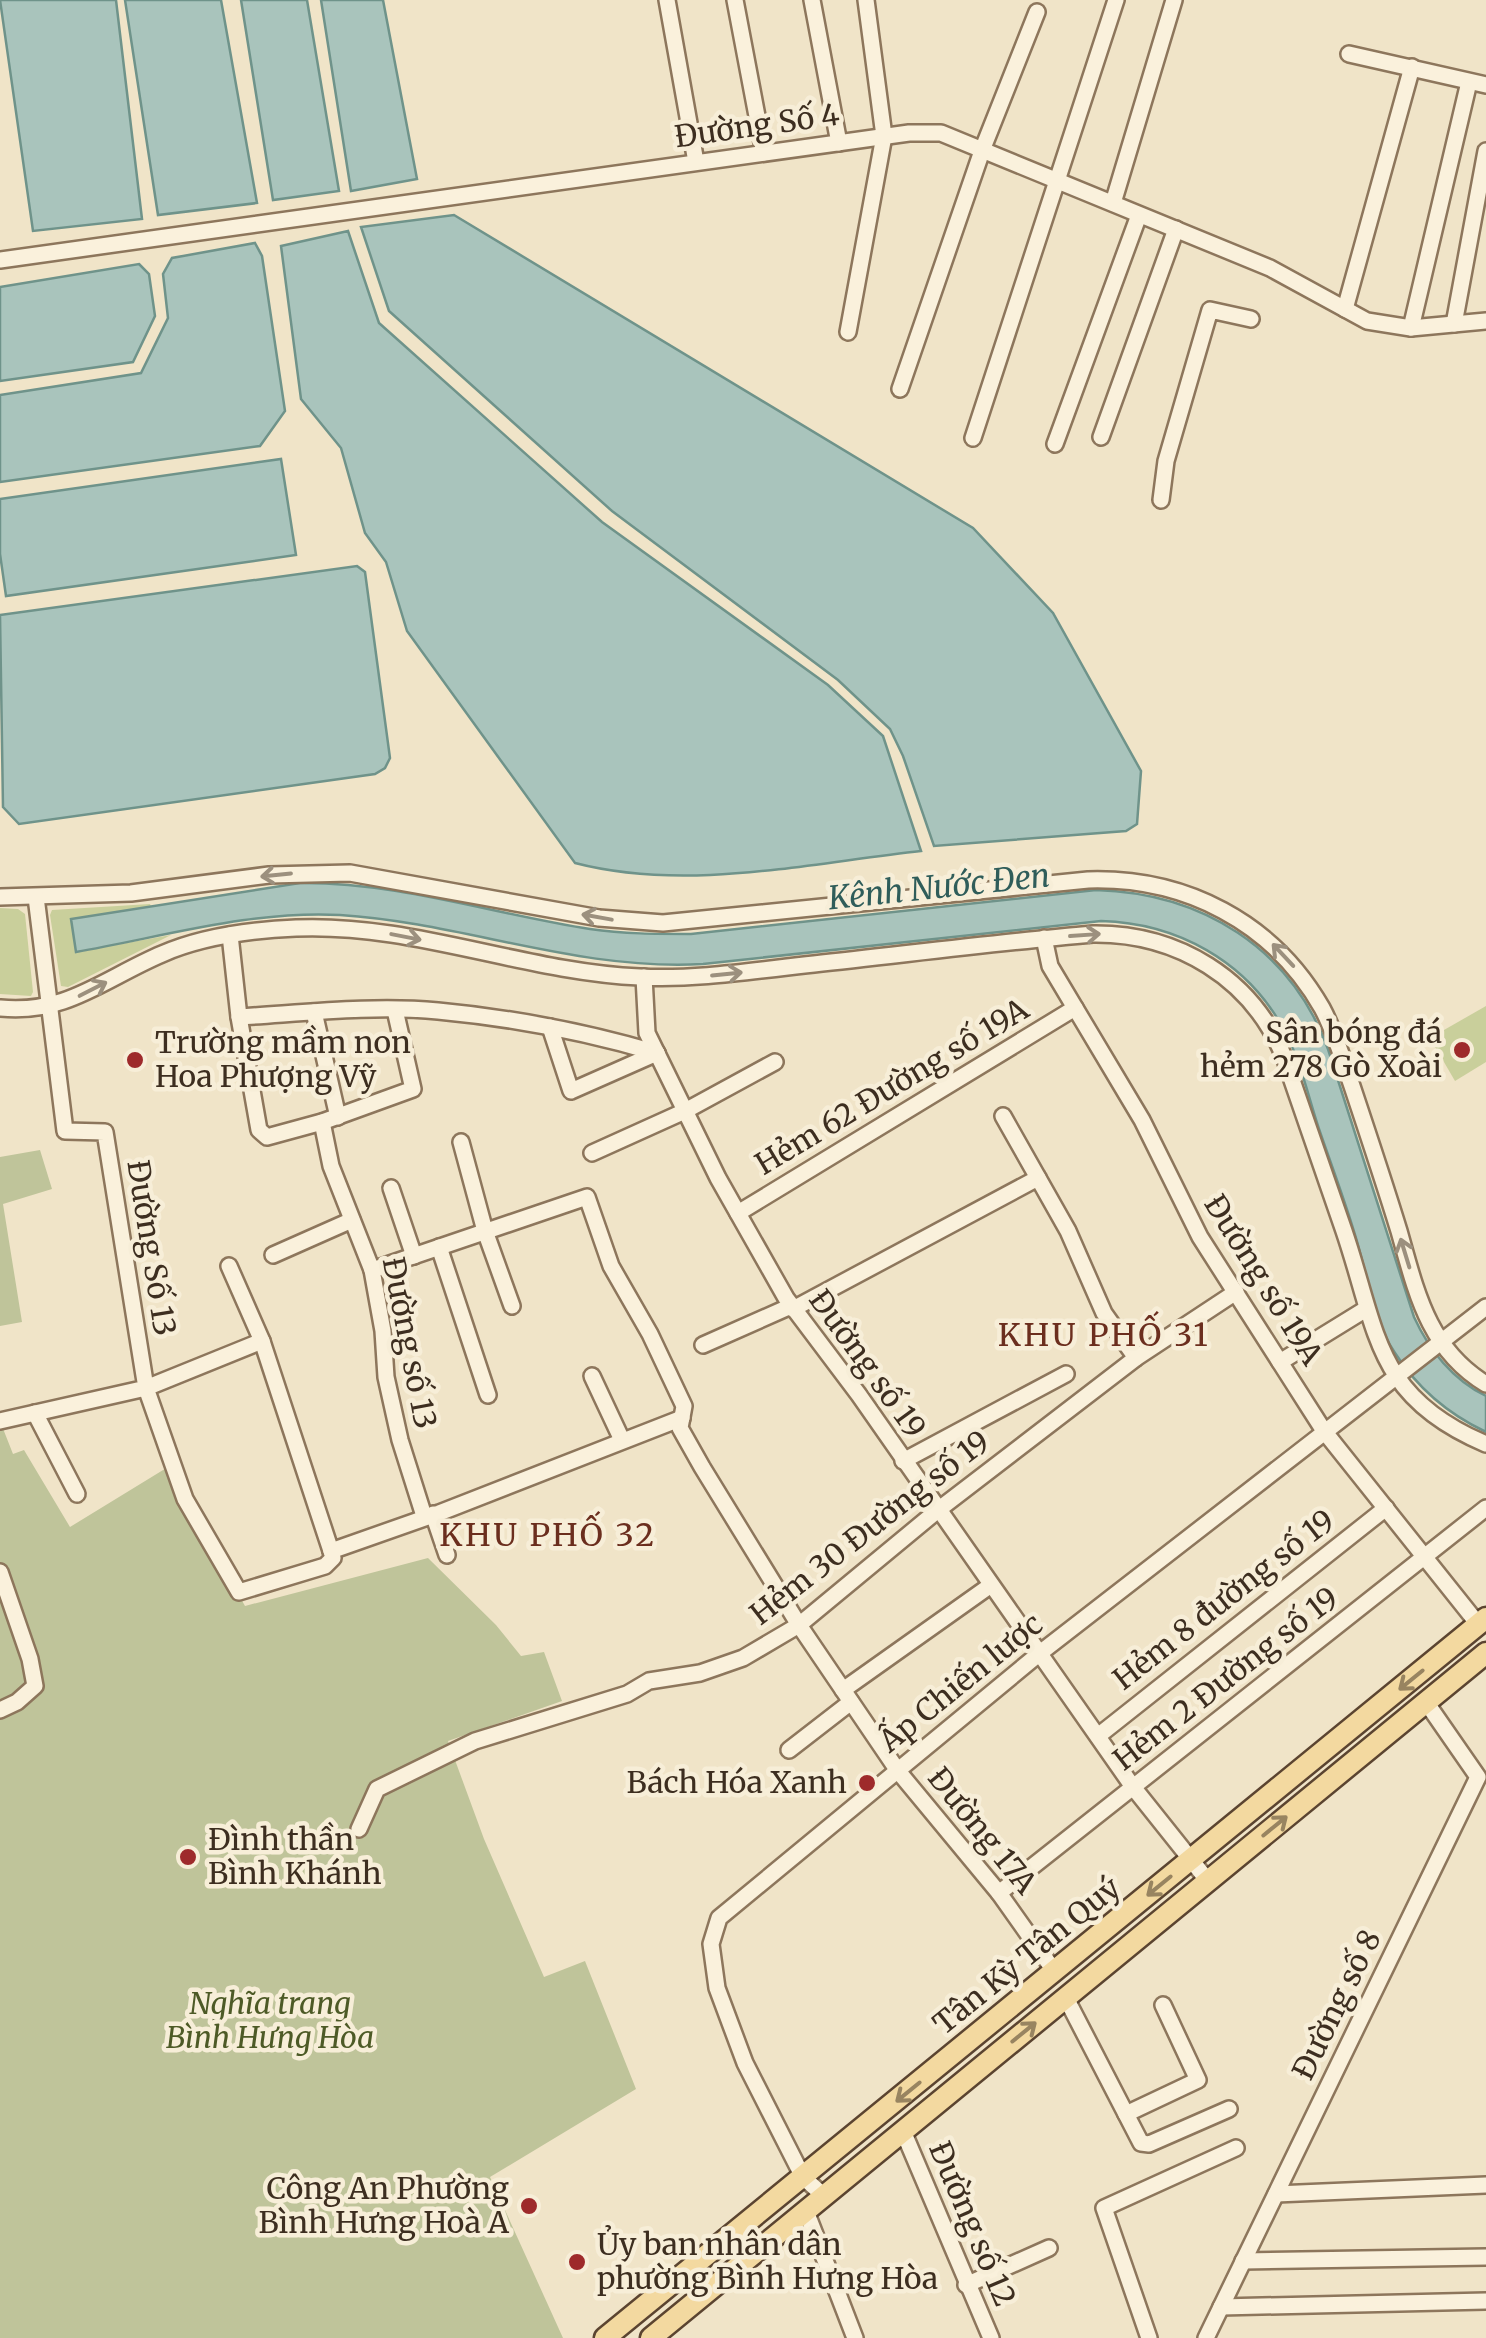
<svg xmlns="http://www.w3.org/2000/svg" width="1486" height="2338" viewBox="0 0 1486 2338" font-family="Merriweather,serif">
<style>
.green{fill:#c9cf9b}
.cemetery{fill:#bfc49a}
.water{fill:#a9c4bc;stroke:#6f938a;stroke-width:2.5}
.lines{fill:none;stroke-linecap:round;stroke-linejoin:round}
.minor-casing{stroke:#8d765c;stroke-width:20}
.major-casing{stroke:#5b4430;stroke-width:25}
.minor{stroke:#faf1dc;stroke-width:15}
.major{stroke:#f3d9a0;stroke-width:20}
.oneway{stroke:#9c907e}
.oneway2{stroke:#988460}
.poi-dot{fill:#9e2a2b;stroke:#f7eed8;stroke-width:4}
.labels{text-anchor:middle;stroke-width:9;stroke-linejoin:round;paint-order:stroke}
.street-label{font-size:30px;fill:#3d2e20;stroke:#f7eed8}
.poi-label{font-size:30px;fill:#3d2e20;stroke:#f7eed8;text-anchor:end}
.park-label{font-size:30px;font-style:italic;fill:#4d5a26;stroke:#f7eed8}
.water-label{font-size:32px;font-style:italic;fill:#2f5d5a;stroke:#f7eed8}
.neighbourhood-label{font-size:32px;letter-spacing:2.5px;fill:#6b2e1e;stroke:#f7eed8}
</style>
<rect width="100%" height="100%" fill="#f0e4c8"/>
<!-- green -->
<g class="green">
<path d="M150,904l1,2 -79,13 4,33 95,-17 -103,52 -7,-1 -11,-71 2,-5z"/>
<path d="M0,908l18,1 7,5 8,78 -2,4 -31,-2z"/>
<path d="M1486,1006v56l-31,19 -25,-43z"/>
</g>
<!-- cemetery -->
<g class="cemetery">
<path d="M40,1150l12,39 -49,15 19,118 -22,4v-169z"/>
<path d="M0,1421l13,33 11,-4 46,77 98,-60 77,139 183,-48 68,67 25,31 23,-4 18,49 -114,40 36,98 60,138 41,-16 51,128 -146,88 73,161h-563z"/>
</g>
<!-- water -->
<g class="water">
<path d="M0,0h116l26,219 -109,12z"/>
<path d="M125,0h96l36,203 -99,12z"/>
<path d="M241,0h66l32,191 -66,9z"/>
<path d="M321,0h62l34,179 -66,12z"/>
<path d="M454,215l519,313 80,85 88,158 -4,53 -11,7 -192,15 -31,-90 -13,-27 -52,-49 -226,-169 -223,-200 -28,-84z"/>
<path d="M348,231l31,92 223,199 226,163 55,51 38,115c-112,12 -234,41 -346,12l-168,-232 -21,-69 -21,-29 -24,-85 -40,-49 -20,-153z"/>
<path d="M255,243l7,13 23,155 -25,35 -260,36v-87l141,-22 27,-55 -5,-44 9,-16z"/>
<path d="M139,264l10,10 6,42 -22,46 -133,19v-94z"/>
<path d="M281,459l15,96 -290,41 -6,-42v-55z"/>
<path d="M357,566l8,6 25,186 -5,10 -10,6 -356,50 -16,-17 -3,-192z"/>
<path d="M300,883c99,-1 193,31 290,46 34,5 67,5 101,5l405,-44c106,3 195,58 232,159l86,268c15,33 39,63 72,79v36c-38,-18 -68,-43 -91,-79 -21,-31 -27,-73 -37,-108 -11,-39 -26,-78 -39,-116 -11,-33 -19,-71 -36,-101 -37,-67 -106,-105 -182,-107l-398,43c-128,7 -238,-41 -363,-49 -87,-5 -178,22 -264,37l-5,-33z"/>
</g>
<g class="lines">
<!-- minor casing -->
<g class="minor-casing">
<g id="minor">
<path d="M667,0l29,162"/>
<path d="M735,0l29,153"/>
<path d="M812,0l27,143"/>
<path d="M1349,54l137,31"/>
<path d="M1113,203l61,-203"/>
<path d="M0,260l909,-127h32l329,135 97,53 44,7 75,-7"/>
<path d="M1345,309l67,-242"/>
<path d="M1454,324l32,-173"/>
<path d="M1411,328l58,-246"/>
<path d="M848,332l36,-196 -18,-136"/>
<path d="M900,389l83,-241 54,-136"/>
<path d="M1101,437l75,-208"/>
<path d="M973,438l143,-438"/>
<path d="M1055,444l84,-229"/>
<path d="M1161,500l5,-39 44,-151 41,9"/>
<path d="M0,897l131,-4 138,-18 81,-2 249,45 64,5 425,-43c97,-3 185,42 234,128 13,24 21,52 30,78 16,48 32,96 47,145 17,60 29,118 87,153"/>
<path d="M230,935l9,82 20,113 8,7 55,-15 91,-33 -18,-79"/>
<path d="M1044,938l6,28 92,154 58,117 124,194 154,193"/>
<path d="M644,977l3,56 71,145 68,120 73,97 274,392 75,94"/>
<path d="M0,1008c66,7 105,-30 162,-54 41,-18 89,-24 134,-26 117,-5 228,44 344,49 58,3 117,-7 174,-13 93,-10 186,-22 279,-30 84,-1 159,44 191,123 20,58 40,116 60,174 34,100 30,166 142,213"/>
<path d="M314,1012l24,105"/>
<path d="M239,1017c66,-4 134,-12 199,-6 74,7 148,21 219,42"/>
<path d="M550,1027l21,64 86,-38"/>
<path d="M1003,1116l65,115 36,82 32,45"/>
<path d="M322,1122l9,44 41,104 11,61 3,46 14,63 24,76"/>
<path d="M461,1142l24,89 27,75"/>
<path d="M592,1153l93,-42 90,-49"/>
<path d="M391,1188l23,68"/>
<path d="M738,1213l337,-205"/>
<path d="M439,1247l49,148"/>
<path d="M273,1255l79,-35"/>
<path d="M229,1266l33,75 69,210 108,-38 243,-95"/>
<path d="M372,1270l215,-73 24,69 39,68 34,72 -4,22 22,39 97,158 99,146 101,122 56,79"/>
<path d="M793,1309l245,-131"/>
<path d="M262,1341l-116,47 39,111 54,93 86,-26 8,-8 -2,-7"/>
<path d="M703,1345l88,-39"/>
<path d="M1280,1362l86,-53"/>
<path d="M592,1376l30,64"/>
<path d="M35,1413l42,81"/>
<path d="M0,1421l146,-33 -41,-256 -40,-1 -29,-234"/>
<path d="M903,1461l163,-87"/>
<path d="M433,1514l14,41"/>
<path d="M0,1572l30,87 5,27 -18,16 -17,8"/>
<path d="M843,1690l148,-105"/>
<path d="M1098,1736l288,-228"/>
<path d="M789,1750l62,-48"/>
<path d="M359,1829l18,-40 98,-48 152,-47 22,-13 51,-8 43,-15 56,-33 139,-115 198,-152 100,-66"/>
<path d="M999,1893l487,-385"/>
<path d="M1066,1998l75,145 8,1 80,-35"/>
<path d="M1126,2114l72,-34 -35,-75"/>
<path d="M903,2131l88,207"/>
<path d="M1276,2194l210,-9"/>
<path d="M824,2196l-21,-19 -58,-114 -28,-75 -6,-44 8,-26 321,-265 446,-346"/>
<path d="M806,2211l49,127"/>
<path d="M1243,2261l243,-4"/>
<path d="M966,2285l83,-37"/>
<path d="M1221,2307l265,-6"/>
<path d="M1149,2338l-45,-130 132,-60"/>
<path d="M1206,2338l272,-561 -52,-75"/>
</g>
</g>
<!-- major casing -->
<g class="major-casing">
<g id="major">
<path d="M605,2338l881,-720"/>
<path d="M651,2338l835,-685"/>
</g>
</g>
<!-- minor -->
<use href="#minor" class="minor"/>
<!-- major -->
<use href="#major" class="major"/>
</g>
<!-- one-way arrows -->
<defs><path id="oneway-shaft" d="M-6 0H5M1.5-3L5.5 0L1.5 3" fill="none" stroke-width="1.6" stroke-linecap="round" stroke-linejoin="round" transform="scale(2.5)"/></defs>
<g class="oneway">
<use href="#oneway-shaft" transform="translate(276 875) rotate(174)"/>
<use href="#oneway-shaft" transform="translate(597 917) rotate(-170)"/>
<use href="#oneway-shaft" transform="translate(1085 935) rotate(-4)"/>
<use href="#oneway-shaft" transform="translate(406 937) rotate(11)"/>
<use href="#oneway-shaft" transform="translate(1283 955) rotate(-133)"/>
<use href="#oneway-shaft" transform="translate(727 974) rotate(-6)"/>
<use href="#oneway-shaft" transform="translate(93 989) rotate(-27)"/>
<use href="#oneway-shaft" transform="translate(1405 1253) rotate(-107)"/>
</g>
<g class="oneway2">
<use href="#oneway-shaft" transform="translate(1411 1680) rotate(141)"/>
<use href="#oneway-shaft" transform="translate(1275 1826) rotate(-39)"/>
<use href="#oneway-shaft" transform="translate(1159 1886) rotate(141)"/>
<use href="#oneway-shaft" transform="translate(1024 2032) rotate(-39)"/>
<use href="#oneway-shaft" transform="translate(908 2092) rotate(141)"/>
</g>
<!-- markers -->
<g class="poi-dot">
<circle cx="1462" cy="1050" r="10"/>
<circle cx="135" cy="1060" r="10"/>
<circle cx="867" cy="1783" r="10"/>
<circle cx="188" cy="1857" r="10"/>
<circle cx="529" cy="2206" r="10"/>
<circle cx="577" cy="2262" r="10"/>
</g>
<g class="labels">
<!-- street labels -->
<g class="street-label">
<text transform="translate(757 126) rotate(-8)" y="10">Đường Số 4</text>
<text transform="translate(892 1087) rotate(-31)" y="10">Hẻm 62 Đường số 19A</text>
<text transform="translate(151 1248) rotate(81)" y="10">Đường Số 13</text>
<text transform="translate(1263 1280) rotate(58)" y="10">Đường số 19A</text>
<text transform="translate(409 1343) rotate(79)" y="10">Đường số 13</text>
<text transform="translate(867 1364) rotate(54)" y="10">Đường số 19</text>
<text transform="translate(870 1528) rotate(-38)" y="10">Hẻm 30 Đường số 19</text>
<text transform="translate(1224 1600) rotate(-38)" y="10">Hẻm 8 đường số 19</text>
<text transform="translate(1226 1679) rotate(-38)" y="10">Hẻm 2 Đường số 19</text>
<text transform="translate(961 1683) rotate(-39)" y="10">Ấp Chiến lược</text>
<text transform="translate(982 1831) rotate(51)" y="10">Đường 17A</text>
<text transform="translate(1027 1956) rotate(-39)" y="10">Tân Kỳ Tân Quý</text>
<text transform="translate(1337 2005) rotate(-64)" y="10">Đường số 8</text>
<text transform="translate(972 2224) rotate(67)" y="10">Đường số 12</text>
</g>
<!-- poi labels -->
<g class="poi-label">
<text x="1442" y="1043">Sân bóng đá<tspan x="1442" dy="34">hẻm 278 Gò Xoài</tspan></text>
<text x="155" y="1053" text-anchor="start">Trường mầm non<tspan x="155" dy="34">Hoa Phượng Vỹ</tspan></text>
<text x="847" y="1793">Bách Hóa Xanh</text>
<text x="208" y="1850" text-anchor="start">Đình thần<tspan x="208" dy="34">Bình Khánh</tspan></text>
<text x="509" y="2199">Công An Phường<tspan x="509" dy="34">Bình Hưng Hoà A</tspan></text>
<text x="597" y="2255" text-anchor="start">Ủy ban nhân dân<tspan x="597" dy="34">phường Bình Hưng Hòa</tspan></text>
</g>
<!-- park labels -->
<g class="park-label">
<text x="270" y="2014">Nghĩa trang<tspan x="270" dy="34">Bình Hưng Hòa</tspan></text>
</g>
<!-- water labels -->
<g class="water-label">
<text transform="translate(939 887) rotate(-6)" y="11">Kênh Nước Đen</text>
</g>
<!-- neighbourhood labels -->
<g class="neighbourhood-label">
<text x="1104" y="1346">KHU PHỐ 31</text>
<text x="548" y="1546">KHU PHỐ 32</text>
</g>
</g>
</svg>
